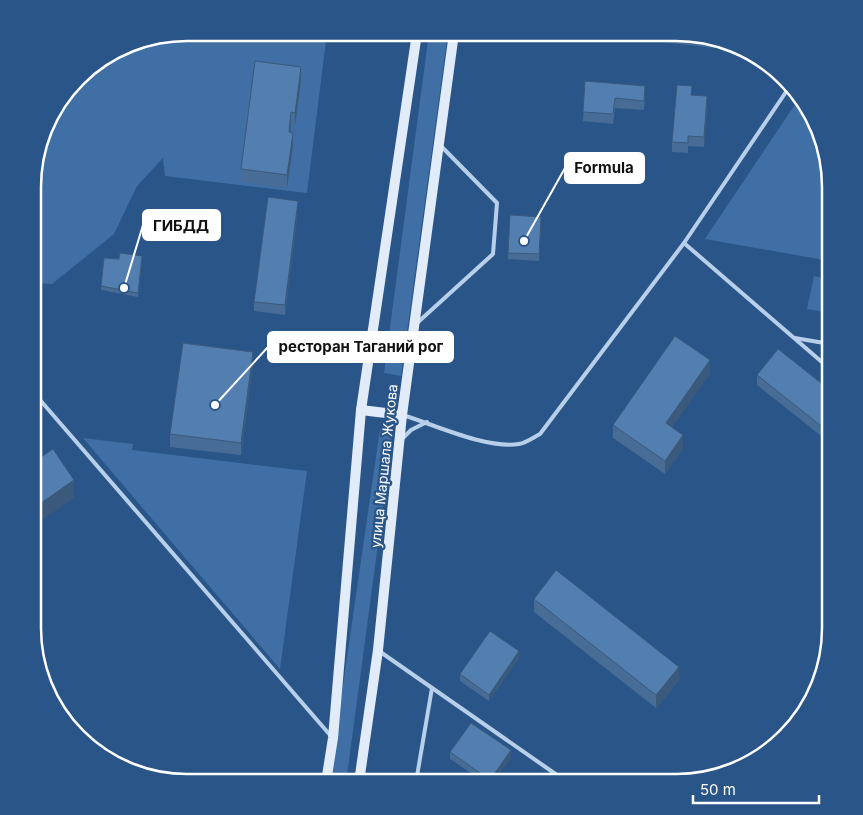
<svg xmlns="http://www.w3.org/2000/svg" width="863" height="815" viewBox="0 0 863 815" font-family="Inter,sans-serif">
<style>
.green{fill:#3f6fa5}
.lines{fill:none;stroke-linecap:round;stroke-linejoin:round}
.service{stroke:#b8cfe9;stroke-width:4}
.secondary{stroke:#e1ecf8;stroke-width:10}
.wall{fill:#476d97}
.shaded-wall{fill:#3a597b}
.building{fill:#537fb0;stroke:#3a597b}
.labels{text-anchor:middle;stroke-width:4.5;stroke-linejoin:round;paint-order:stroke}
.street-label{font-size:14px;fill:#fff;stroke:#2a5589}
.rim{fill:none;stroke:#fff;stroke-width:2.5}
.leader{fill:none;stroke:#fff;stroke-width:2}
.callout-dot{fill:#fff;stroke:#2a5589;stroke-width:2}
.callout{fill:#fff;stroke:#fff;stroke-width:2}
.callout-label{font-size:15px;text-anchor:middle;font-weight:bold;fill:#111}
</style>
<rect width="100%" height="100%" fill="#2a5589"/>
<!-- green -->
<g class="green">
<path d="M188,33h139l-20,160 -142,-17 -2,-18 -26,28 -23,48 -62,50 -17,-1v-125l18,-48 33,-39 52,-30z"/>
<path d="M429,33h19l-47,343 -17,-3z"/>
<path d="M800,97l22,41 8,40v83l-125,-22z"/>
<path d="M814,276l16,4v33l-23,-4z"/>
<path d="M380,429l13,3 -45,336 -3,14h-16z"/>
<path d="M83,438l50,6 -1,6 175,21 -27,198z"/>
</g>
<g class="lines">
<!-- service -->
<g class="service">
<path d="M684,243l146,126"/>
<path d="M416,324l77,-70 4,-51 -56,-57"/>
<path d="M795,338l35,6"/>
<path d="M34,393l296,342"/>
<path d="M403,415c32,10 83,34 116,29 7,-1 15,-7 21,-10l144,-191 106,-157"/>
<path d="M402,439l9,-9 16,-8"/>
<path d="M379,651l188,131"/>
<path d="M416,782l16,-94"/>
</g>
<!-- secondary -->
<g class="secondary">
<path d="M361,410l41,5"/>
<path d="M326,782l7,-44 28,-328 56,-377"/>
<path d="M359,782l19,-132 24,-235 52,-382"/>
</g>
</g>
<!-- wall -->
<g class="wall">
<path d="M261,33h46l-1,5z"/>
<path d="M591,34h104l21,7 -1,7z"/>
<path d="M301,80l-6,46 -4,-1v7l2,14 -6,42 -46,-6v-13z"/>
<path d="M585,81l60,14 -1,15 -29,-2 -2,16 -30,-3z"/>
<path d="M692,95l15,11 -3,41 -16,-1v7l-16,-1v-10z"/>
<path d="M298,210l-13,105 -31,-4v-9z"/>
<path d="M541,224l-2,37 -31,-2v-6z"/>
<path d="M119,259h23l-4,38 -37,-7v-4z"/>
<path d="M253,365l-12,90 -71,-8v-13z"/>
<path d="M710,373l-38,54 11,21 -18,26 -52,-36v-13z"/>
<path d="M757,375l73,15v53l-73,-58z"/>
<path d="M534,599l145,81 -23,28 -122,-96z"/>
<path d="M519,658l-30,43 -29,-20v-7z"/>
<path d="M450,752l61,5 -18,25h-9l-34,-23z"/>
</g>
<!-- shaded-wall -->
<g class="shaded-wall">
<path d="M301,67v13l-6,46v-13z"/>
<path d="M707,96v10l-3,41v-10z"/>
<path d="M291,112v13l-2,20v-13z"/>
<path d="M293,133v13l-6,42v-13z"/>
<path d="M298,201v9l-13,105v-10z"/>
<path d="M253,352v13l-12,90v-12z"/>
<path d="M710,360v13l-44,63v-13z"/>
<path d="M683,435v13l-18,26v-13z"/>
<path d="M74,480v18l-41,28 1,-18z"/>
<path d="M519,651v7l-30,43v-6z"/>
<path d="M679,667v13l-23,28v-13z"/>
<path d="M511,750v7l-18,25h-3v-2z"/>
</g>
<!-- building -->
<g class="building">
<path d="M255,61l46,6 -6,46 -4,-1 -2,20 4,1 -6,42 -46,-6z"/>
<path d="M585,81l60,5 -1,15 -29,-3 -2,16 -30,-2z"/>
<path d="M677,85l15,1 -1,9 16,1 -3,41 -16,-1v7l-16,-1z"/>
<path d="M268,197l30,4 -13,104 -31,-3z"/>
<path d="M510,215l31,2 -2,37 -31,-1z"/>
<path d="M120,253l22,3 -4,37 -37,-7 3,-28 15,1z"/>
<path d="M675,336l35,24 -44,63 17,12 -18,26 -52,-36z"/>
<path d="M183,343l70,9 -12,91 -71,-9z"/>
<path d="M778,349l52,41v43l-73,-58z"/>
<path d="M53,449l21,31 -40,28v-46z"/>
<path d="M556,570l123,97 -23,28 -122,-96z"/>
<path d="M490,631l29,20 -30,44 -29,-21z"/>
<path d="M471,723l40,27 -21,30 -40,-28z"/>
</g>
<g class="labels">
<!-- street labels -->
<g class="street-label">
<text transform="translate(384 466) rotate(-84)" y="5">улица Маршала Жукова</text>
</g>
</g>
<!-- crop -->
<path d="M0 0H863V815H0ZM187 41H676A146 146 0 0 1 822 187V628A146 146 0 0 1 676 774H187A146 146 0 0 1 41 628V187A146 146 0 0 1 187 41Z" fill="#2a5589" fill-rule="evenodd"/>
<path class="rim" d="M187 41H676A146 146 0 0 1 822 187V628A146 146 0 0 1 676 774H187A146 146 0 0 1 41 628V187A146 146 0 0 1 187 41Z"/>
<!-- callouts -->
<path class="leader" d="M524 241L565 168M124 288L143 225M215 405L268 347"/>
<g class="callout-dot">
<circle cx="524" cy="241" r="5"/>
<circle cx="124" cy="288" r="5"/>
<circle cx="215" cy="405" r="5"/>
</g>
<g class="callout">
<rect x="565" y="153" width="79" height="30" rx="5"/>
<rect x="143" y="210" width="77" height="30" rx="5"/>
<rect x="268" y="332" width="185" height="30" rx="5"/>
</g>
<g class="callout-label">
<text x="604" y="173">Formula</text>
<text x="181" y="231">ГИБДД</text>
<text x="361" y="352">ресторан Таганий рог</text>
</g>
<!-- scale -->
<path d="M693 795v8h126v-8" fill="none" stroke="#ffffff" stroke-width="2.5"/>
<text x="700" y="795" font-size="15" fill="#ffffff" stroke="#2a5589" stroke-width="4" paint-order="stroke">50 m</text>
</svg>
